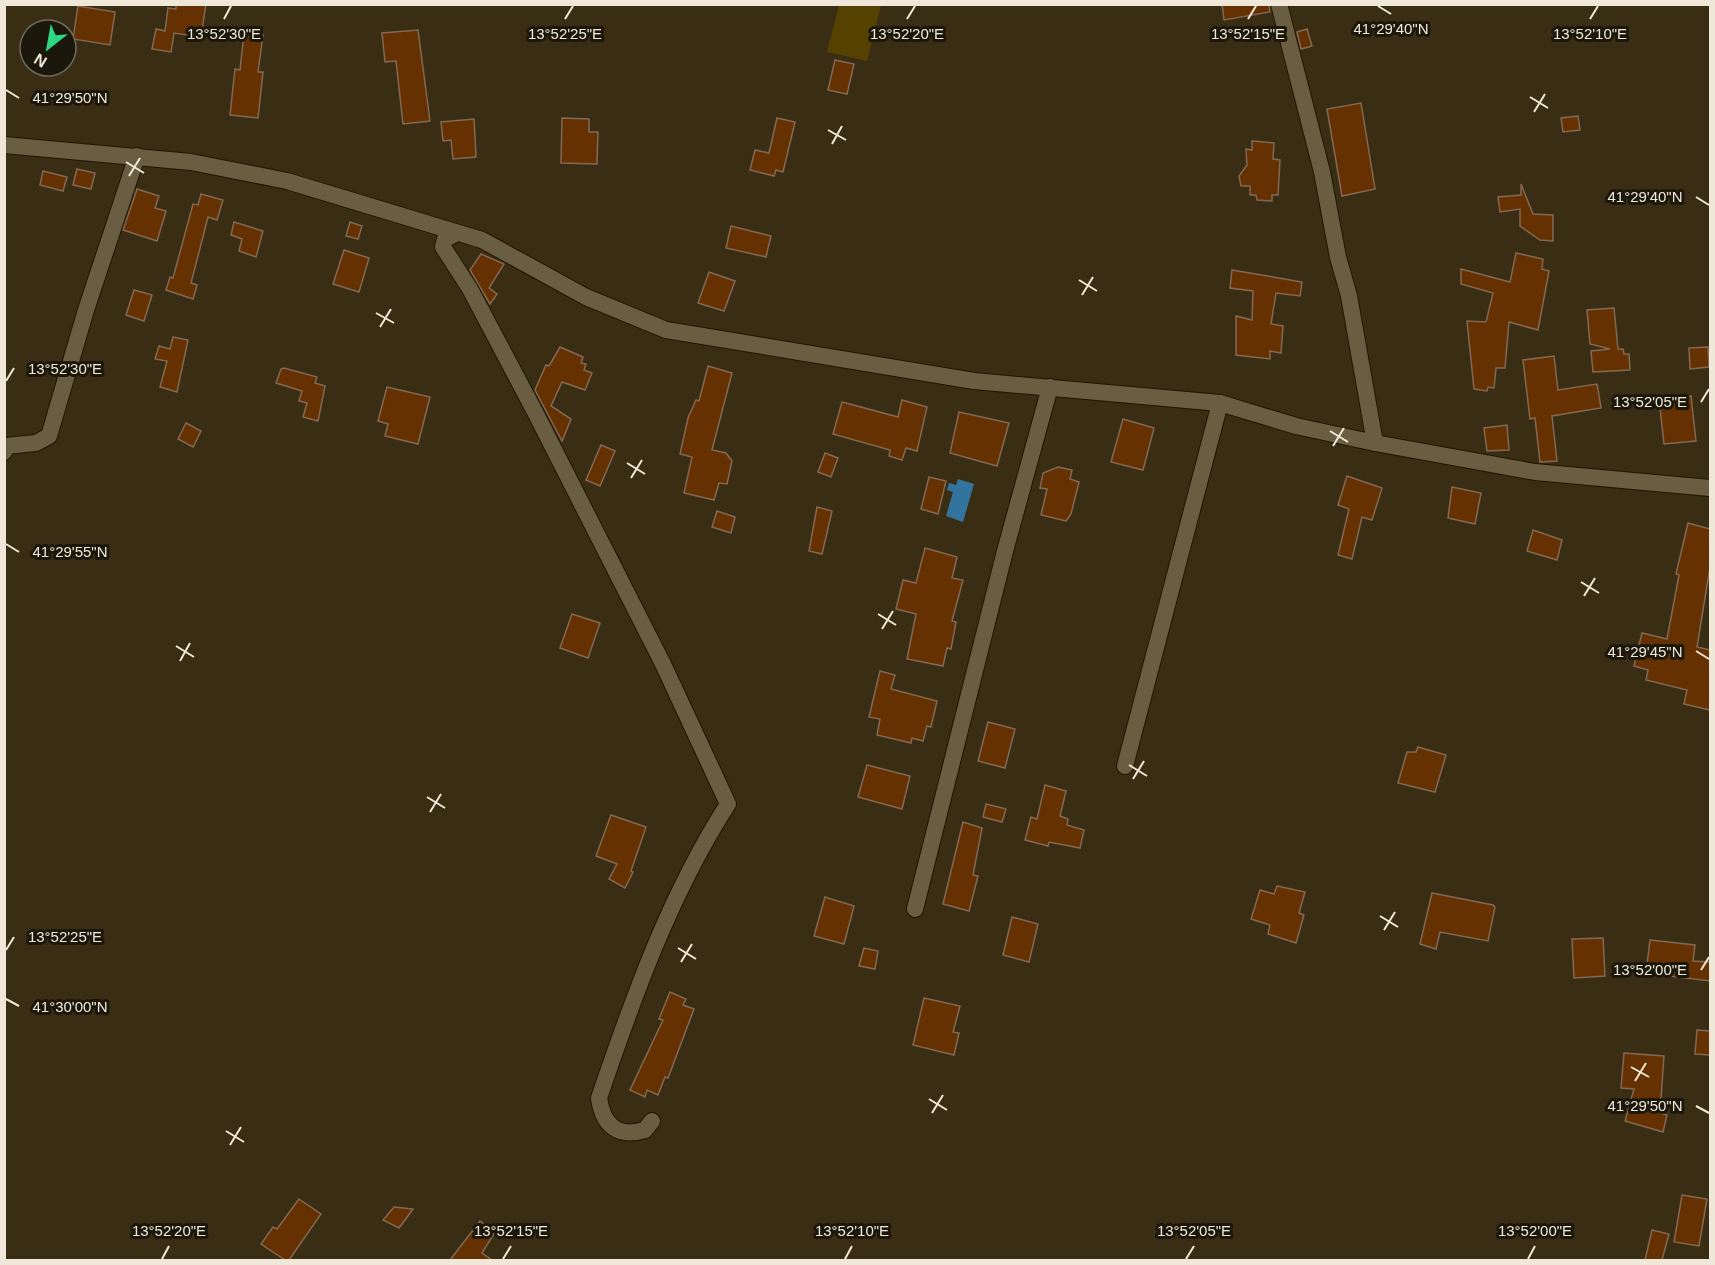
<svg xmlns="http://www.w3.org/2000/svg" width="1715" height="1265" viewBox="0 0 1715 1265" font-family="Helvetica,sans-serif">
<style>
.green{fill:#554100}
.water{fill:#33749f}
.building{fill:#663100;stroke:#836855;stroke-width:1.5}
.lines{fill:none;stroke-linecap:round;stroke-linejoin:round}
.minor-casing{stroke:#201600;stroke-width:18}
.minor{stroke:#695e41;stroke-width:16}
.ticks{fill:none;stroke:#efe8d9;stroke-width:2}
.ticks-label{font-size:15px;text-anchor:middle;fill:#efe8d9;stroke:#1c170b;stroke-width:6;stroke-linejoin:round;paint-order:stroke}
</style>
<rect width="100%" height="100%" fill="#392e13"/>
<!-- green -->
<path class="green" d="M839,5h42l-14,56 -40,-9z"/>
<!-- water -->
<path class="water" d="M958,479l16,5 -11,38 -17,-6 7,-24 -6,-2 2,-7 7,2z"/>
<!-- building -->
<g class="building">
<path d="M176,4h30l-5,33 -27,-4 -3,19 -19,-3 4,-20 9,2 3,-23 8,1z"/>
<path d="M1222,4h47l1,8 -46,8z"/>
<path d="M78,6l37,6 -5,33 -37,-6z"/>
<path d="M1307,29l5,17 -11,3 -4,-17z"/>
<path d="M418,30l12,91 -27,3 -7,-63 -11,1 -3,-29z"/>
<path d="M244,33l19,2 -5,37h5l-5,46 -28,-3 5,-46 5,1z"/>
<path d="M835,60l19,4 -7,30 -19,-4z"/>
<path d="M1361,103l14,86 -33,7 -15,-87z"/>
<path d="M1578,116l2,14 -17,2 -2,-14z"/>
<path d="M562,118l27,1v13h9l-1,32 -36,-1z"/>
<path d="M777,118l18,4 -12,50 -7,-2 -2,6 -24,-6 5,-20 14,3z"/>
<path d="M474,119l2,38 -23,2 -2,-19 -8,1 -2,-19z"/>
<path d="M1252,141l22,2 -1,16 7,1 -2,35h-6v6l-15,-1 -1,-5h-6v-9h-9l-2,-10 8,-11 -1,-16 6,1z"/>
<path d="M77,169l18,4 -4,16 -18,-4z"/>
<path d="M43,171l24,6 -4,14 -23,-6z"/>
<path d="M1521,184l12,30 20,1v26l-13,-1 -20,-14v-17l-20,3 -2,-15 23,-2z"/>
<path d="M137,189l22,7 -4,12 11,3 -9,30 -34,-11z"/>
<path d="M201,194l22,6 -6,20 -9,-3 -17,66 6,2 -4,14 -27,-9 4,-13 3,1 20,-74 5,1z"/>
<path d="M234,222l29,9 -7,26 -17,-6 3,-12 -11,-4z"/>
<path d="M350,222l12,4 -4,13 -12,-3z"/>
<path d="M731,226l40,10 -5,21 -40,-9z"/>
<path d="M344,250l25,8 -10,34 -26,-8z"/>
<path d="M1516,253l27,6 -1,10 7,2 -11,59 -29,-8 -4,46h-9l-2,20 -6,-1 -1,4 -13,-2 -7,-68 19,1 7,-29 -32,-9v-15l49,13z"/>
<path d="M481,254l23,10 -15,24 8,6 -7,10 -20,-34z"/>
<path d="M1232,270l70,12 -2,14 -24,-3 -5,31 12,2 -2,27 -11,-2v8l-34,-4v-39l16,4 1,-29 -23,-3z"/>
<path d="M709,272l26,9 -11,30 -26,-8z"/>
<path d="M134,290l18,5 -8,26 -18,-6z"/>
<path d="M1614,308l4,41h5l1,5h5l1,16 -37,2 -2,-21 19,-2 -20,-5 -3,-34z"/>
<path d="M173,337l15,3 -11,52 -17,-5 7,-26 -12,-2 4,-13 11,3z"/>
<path d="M560,347l23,10 -2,6 5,1 -2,6 8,3 -7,17 -23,-8 -11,24 20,13 -9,22 -27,-51 11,-25 3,1z"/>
<path d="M1708,347l1,20 -19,2 -1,-21z"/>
<path d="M1554,356l4,34 39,-6 4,24 -49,8 5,45 -17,1 -5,-44 -5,1 -7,-59z"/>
<path d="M708,366l24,7 -20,77 14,3 6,8 -5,23 -8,-1 -5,17 -30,-7 8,-36 -12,-3 8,-36 8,-18 3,1z"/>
<path d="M284,368l33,9 -2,6 10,3 -7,35 -15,-4 4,-14 -8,-2 3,-10 -26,-8 5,-14z"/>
<path d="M387,387l43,10 -12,47 -33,-8 3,-12 -10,-3z"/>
<path d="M1691,396l5,45 -32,3 -5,-45z"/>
<path d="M902,400l25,7 -10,44 -11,-3 -4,12 -13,-4 1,-6 -57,-16 9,-32 56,15z"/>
<path d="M959,412l50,11 -12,43 -47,-13z"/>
<path d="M1123,419l31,9 -11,42 -32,-8z"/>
<path d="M186,423l15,8 -8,16 -15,-8z"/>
<path d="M1507,425l2,25 -22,1 -3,-23z"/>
<path d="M601,445l14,6 -15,35 -14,-6z"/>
<path d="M825,453l13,5 -7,19 -13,-5z"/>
<path d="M1058,467l14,3 -2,9 9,3 -8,32 -5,7 -25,-6 6,-26 -7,-1 3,-15z"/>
<path d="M1347,476l35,12 -10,32 -10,-3 -10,42 -14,-4 11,-46 -11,-4z"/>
<path d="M929,477l17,4 -8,33 -17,-5z"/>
<path d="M1452,487l29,6 -6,31 -27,-6z"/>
<path d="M817,507l15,4 -10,43 -13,-3z"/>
<path d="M717,511l18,6 -4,16 -19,-6z"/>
<path d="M1688,523l22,6v38l-13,80 13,3v60l-26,-6 3,-14 -41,-10 2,-10 -14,-4 8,-33 25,6 12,-64 -3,-1z"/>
<path d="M1533,530l29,10 -5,20 -30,-9z"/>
<path d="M925,548l32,9 -5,21 11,2 -11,41 4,1 -5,27 -4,-1 -4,18 -36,-7 9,-45 -20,-5 7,-29 13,3z"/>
<path d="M572,614l28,9 -12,35 -28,-10z"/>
<path d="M880,671l15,4 -4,14 46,12 -6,26 -4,-1 -4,15 -11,-3 -1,5 -34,-8 3,-16 -11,-2z"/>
<path d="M988,722l27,7 -10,39 -27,-7z"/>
<path d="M1418,747l28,8 -11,37 -37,-9 9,-31h9z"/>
<path d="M867,765l43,11 -8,33 -44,-12z"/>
<path d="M1045,785l21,6 -6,25 8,3 -1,6 17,5 -4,18 -31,-6 -1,4 -23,-6 6,-23 6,2z"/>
<path d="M986,804l20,5 -4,13 -19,-5z"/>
<path d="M611,815l35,12 -15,44 2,1 -8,16 -16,-9 8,-15 -21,-8z"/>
<path d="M963,822l19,6 -9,47 5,1 -9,35 -26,-7z"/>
<path d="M1277,886l28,6 -6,21 5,2 -8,28 -28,-9 2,-9 -19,-6 9,-29 14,4z"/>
<path d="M1432,893l61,12 2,2 -7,34 -48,-9 -4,17 -16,-5z"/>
<path d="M825,897l29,9 -10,38 -30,-8z"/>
<path d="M1012,917l26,7 -9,38 -26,-7z"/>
<path d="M1603,938l2,38 -31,2 -2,-39z"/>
<path d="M1650,940l45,5 -2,16 17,1v19l-64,-8z"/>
<path d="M864,948l14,3 -3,18 -16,-3z"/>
<path d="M670,992l16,7 -3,6 11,4 -26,69 -3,-1 -7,18 -11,-5 -2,7 -15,-7 33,-70 -4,-1z"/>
<path d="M924,998l36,8 -7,26 6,1 -5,22 -41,-10z"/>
<path d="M1697,1030l13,1v24l-15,-1z"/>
<path d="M1624,1053l40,3 -4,57 7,2 -4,17 -38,-11 9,-32 -13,-1z"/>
<path d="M1682,1195l25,4 -8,47 -25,-4z"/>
<path d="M299,1199l22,15 -32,46h-4l-24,-16 12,-17 4,2z"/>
<path d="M394,1207l19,2 -14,19 -16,-8z"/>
<path d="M480,1221l15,11 -13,21 10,7h-42z"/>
<path d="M1652,1230l17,4 -7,26h-17z"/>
</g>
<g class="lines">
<!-- minor casing -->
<g class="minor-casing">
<g id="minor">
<path d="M1279,4l43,168 16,85 11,39 26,147"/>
<path d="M4,145l187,17 96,19 195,59 104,57 80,33 308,51 246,22 76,23 79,17 160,29 175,16"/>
<path d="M455,234l-10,5 -2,8 27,42 65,123 128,252 65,140c-58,90 -95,194 -129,294 4,28 19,40 46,32l7,-9"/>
<path d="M4,452l2,-6 30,-3 13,-7 37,-126 51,-154"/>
<path d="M1125,766l95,-363"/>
<path d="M915,909l90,-358 45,-164"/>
</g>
</g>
<!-- minor -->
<use href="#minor" class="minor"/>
</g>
<!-- ticks -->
<path class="ticks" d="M1378,6l13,8M224,19l7,-13M565,19l8,-13M907,19l8,-13M1248,19l8,-13M1590,19l8,-13M6,90l13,8M1530,97l18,11M1534,112l11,-18M828,130l18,10M832,144l10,-18M126,162l18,11M129,176l11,-18M1696,197l13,8M1079,280l18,11M1082,295l11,-18M376,313l18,10M380,327l11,-18M6,381l8,-13M1701,402l8,-13M1330,431l18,11M1333,446l11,-18M627,463l18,11M631,478l11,-18M6,544l13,8M1581,582l18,11M1584,596l11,-18M878,614l18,11M882,629l11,-18M176,646l18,11M1696,651l13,8M180,661l10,-18M1129,765l18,11M1133,779l11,-18M427,797l18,11M430,812l11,-18M1380,916l18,11M1384,930l11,-18M678,948l18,11M6,950l8,-13M681,962l11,-18M1701,970l8,-13M6,999l13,7M1631,1067l18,10M1635,1081l11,-18M929,1099l18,11M1696,1106l13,7M932,1113l11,-18M226,1131l18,11M230,1145l11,-18M162,1259l7,-13M503,1259l8,-13M845,1259l7,-13M1186,1259l8,-13M1528,1259l7,-13"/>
<g class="ticks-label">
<text x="1391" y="34">41°29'40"N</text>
<text x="224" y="39">13°52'30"E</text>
<text x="565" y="39">13°52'25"E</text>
<text x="907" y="39">13°52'20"E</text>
<text x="1248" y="39">13°52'15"E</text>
<text x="1590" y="39">13°52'10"E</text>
<text x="70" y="103">41°29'50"N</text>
<text x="1645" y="202">41°29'40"N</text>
<text x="65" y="374">13°52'30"E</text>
<text x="1650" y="407">13°52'05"E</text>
<text x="70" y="557">41°29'55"N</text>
<text x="1645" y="657">41°29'45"N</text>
<text x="65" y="942">13°52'25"E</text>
<text x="1650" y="975">13°52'00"E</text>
<text x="70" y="1012">41°30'00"N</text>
<text x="1645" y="1111">41°29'50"N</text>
<text x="169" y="1236">13°52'20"E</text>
<text x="511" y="1236">13°52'15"E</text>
<text x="852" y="1236">13°52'10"E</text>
<text x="1194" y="1236">13°52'05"E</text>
<text x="1535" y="1236">13°52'00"E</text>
</g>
<!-- border -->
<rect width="1715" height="1265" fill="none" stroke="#efe8d9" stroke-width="12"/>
<!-- north arrow -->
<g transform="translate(48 48) rotate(211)"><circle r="28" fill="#1c170b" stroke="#706b5d" stroke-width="1.5"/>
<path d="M0-4.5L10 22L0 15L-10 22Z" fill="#2ed883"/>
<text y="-9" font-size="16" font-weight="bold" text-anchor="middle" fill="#efe8d9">N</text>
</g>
</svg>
